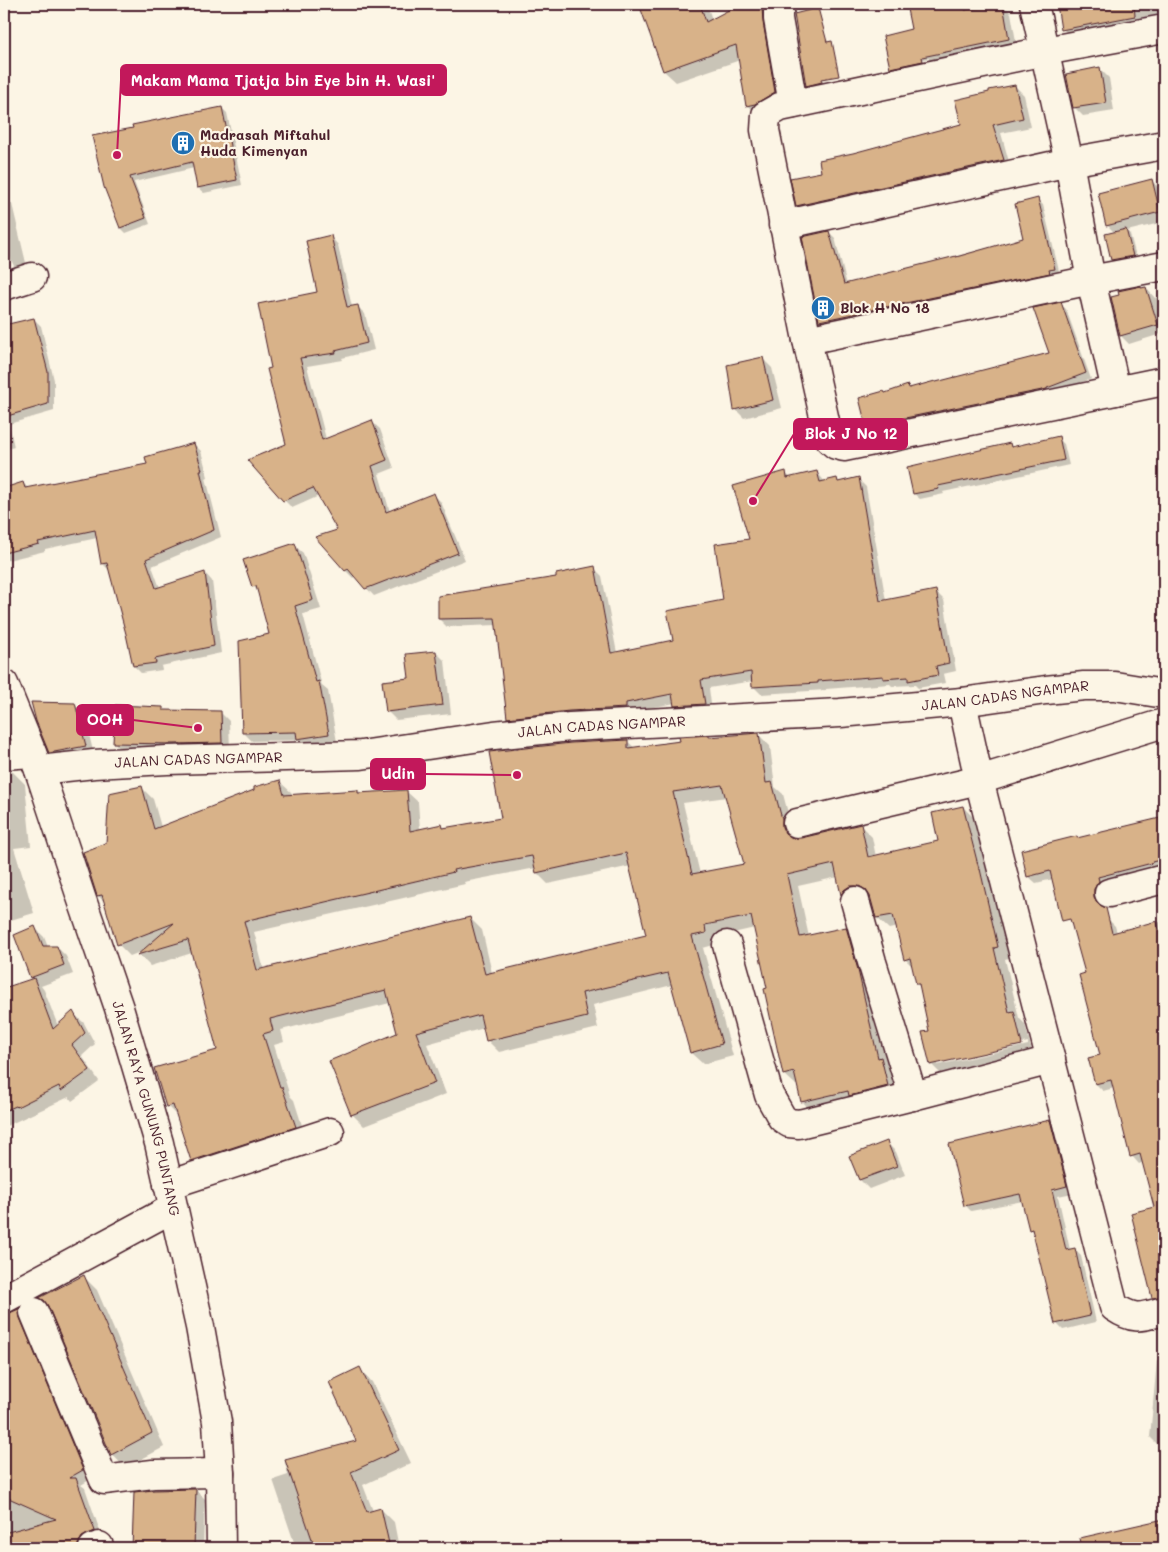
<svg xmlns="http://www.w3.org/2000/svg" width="1168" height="1552" viewBox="0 0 1168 1552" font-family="Mali,sans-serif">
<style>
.shadow{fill:#0003;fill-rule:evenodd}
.building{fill:#d8b289;stroke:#4a1f2b;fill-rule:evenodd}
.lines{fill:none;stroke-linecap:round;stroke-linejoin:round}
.minor-casing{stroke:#4a1f2b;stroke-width:31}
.minor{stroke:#fcf5e5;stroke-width:28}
.labels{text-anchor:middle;stroke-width:4.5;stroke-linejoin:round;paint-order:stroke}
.poi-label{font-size:14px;font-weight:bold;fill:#4a1f2b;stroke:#fcf5e5;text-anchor:start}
.street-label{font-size:14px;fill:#4a1f2b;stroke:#fcf5e5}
.leader{fill:none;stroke:#c2185b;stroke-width:2}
.callout-dot{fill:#c2185b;stroke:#fcf5e5;stroke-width:2}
.callout{fill:#c2185b;stroke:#c2185b;stroke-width:2}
.callout-label{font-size:15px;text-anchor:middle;font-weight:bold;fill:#fff}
</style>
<rect width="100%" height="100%" fill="#fcf5e5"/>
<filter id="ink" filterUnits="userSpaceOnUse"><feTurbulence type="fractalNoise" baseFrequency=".02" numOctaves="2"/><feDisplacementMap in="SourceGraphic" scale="10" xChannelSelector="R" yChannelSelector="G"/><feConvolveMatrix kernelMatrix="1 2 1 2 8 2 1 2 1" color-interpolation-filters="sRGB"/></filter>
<g filter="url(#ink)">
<!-- shadow -->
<g class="shadow">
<path d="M641,4h66l5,16 30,-16h20l5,4 19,96 -27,13 -11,-12 -8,-45 -64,22 -12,-11z"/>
<path d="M908,4h62l1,6 31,-5 9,8 6,34 -117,28 -8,-8 21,-37zM929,58v3l-33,7v-3z"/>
<path d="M1058,4h106v9l-95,22 -6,-6z"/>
<path d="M1164,59v31l-7,-30z"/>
<path d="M1100,69l9,9 5,33 -31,5 -9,-9z"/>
<path d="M1015,86l9,9 7,32 -30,6 10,36 -205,45 -9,-9 56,-51 110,-29z"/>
<path d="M222,108l5,5 15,72 -38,8 -6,-5 -4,-20 -60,14 16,42 -24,9 -5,-5 -16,-41z"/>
<path d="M1151,180l9,9 4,16v17l-37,9 3,3 7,26 -21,4 -4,-4 3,-27 -8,-8z"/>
<path d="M1037,199l6,6 17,70 -234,52 -6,-6 -16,-83 25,-6 6,6 12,47 178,-47z"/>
<path d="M8,200l4,4 15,63 -9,3 -4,-4 -10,-20v-44z"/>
<path d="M331,237l7,8 14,62 5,-1 8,8 9,36 -32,8 1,2 -36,6 19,73 46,-17 8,7 14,39 -15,6 11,38 43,-18 8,8 24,58 -91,36 -19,-20 -2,2 -8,-8 -6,-39 -20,-35 -27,12 -8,-8 3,-55 -14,-76 46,-76z"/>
<path d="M1146,288l9,10 9,-3v38l-35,11 -8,-8 21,-47z"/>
<path d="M1060,304l6,5 25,70 -40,14 -178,38 -6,-5 -7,-27 76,-16 115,-29z"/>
<path d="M4,306l3,4 3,15 24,-6 7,7 13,54v31l-45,13 5,23 -10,3z"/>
<path d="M763,359l9,9 10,40 -38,10 -9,-9z"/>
<path d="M1058,438l6,6 5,21 -126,27 1,2 -24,5 -6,-5 96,-50 3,4z"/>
<path d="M194,444l7,7 7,26 -2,1 15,59 -69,29 8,22 45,-15 7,8 9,72 -60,13 1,4 -21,3 -7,-7 -7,-32 -18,-64 -7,-7 -5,-25 -52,11v2l-41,10v-72l19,-6 6,6 120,-24z"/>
<path d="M817,472l8,10 11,-3 4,4 18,-4 8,8 20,114 50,-9 8,8 12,71 -13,3 2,9 -27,5 -3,-3 -23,1 -2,-2 -64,5v1l-65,4 -8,-8v-5l-44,7 3,24 -28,2 -9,-9v-2l-42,8 -117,15 -8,-9 -11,-92 -50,2 -8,-8 119,-41 36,-10 8,8 15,77 58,-12 49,-40 26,-61 35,-67 6,5z"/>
<path d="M294,545l9,8 18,56 -18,5 19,72 6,5 9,51 -30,5 -7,-7 -48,1 -9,-9 27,-97 -11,-43 -6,-6z"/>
<path d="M436,652l9,9 6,53 -55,6 -9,-9 23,-32z"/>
<path d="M75,705l9,9 10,41 -35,7 -9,-10z"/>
<path d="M162,708l3,3 56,2 8,8 1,30h-108l-8,-9z"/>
<path d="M758,734l12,12 5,41 8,7 10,38v7h8l59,-14 12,12 4,20 64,-15 23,-35 11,11 15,61 2,2 18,77 -4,1 14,59 6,6 8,32 -90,20 -12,-12v-32l-10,-44 -4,-4 -3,-16 -9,-9 -7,-32 -9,2 -12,-11 -6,-21h-9l-9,9 -11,-11 -4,-18 -40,9 11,51 37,-9 11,12 12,43 19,84 4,3 6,28 -85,15 -11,-12 -4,-16h-2l-12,-11 -15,-85 -14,-61 -40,9 2,7 -14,4 30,108 -30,8 -12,-11 -19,-68 -79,20 5,23 -99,24 -12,-12 -3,-12 -57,16 19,50 -82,32 -12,-12 47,-81 -9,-30 -109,27 3,12 -10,3 16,51 4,4 12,38 -103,34 -11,-11 -14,-44 -11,-11 51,-56 -26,-97 -42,13 -11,-11 6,-5 -15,6 -12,-12 -12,-41 -8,-7 -14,-43 23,-9 34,-57 12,12 8,28 119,-45 12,11v3l65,-5 4,3 45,-3 12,11 2,28 22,-5 3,4 58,-10 124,-78 8,7 74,-11 1,1zM727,797l18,68 -45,9 -17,-71zM631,866l16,70 -155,37 -10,-43 -12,-12 -206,52 -10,-38 211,-48 -1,-2 72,-14 1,5 11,11zM1028,1042v3l-90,20v-3z"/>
<path d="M13,772l12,12 6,62 -17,2 20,65 -30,9v-149z"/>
<path d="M1164,818v49l-102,25 -9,-13 -17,4 -8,-7 50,-37z"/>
<path d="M1108,919l7,7 2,7 47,-12v376l-5,1 -7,-7 3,-83 -11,-46 -5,2 -7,-8 -18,-68 -11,3 -7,-7 -6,-25 12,-3 -16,-82z"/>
<path d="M35,928l9,9 4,10h9l9,9 7,18 -32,12 3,4 14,36 15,-13 11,10 11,21 -13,12 17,25 -27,20 -3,-4 -65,30v-69l17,-9v-7l-17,-52 29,-11 -2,-2z"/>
<path d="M1050,1122l6,6 17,65 -15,3 12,54 4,-1 7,7 15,66 -33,8 -6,-6 -22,-90 -5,-5 -7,-28 -52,10 -6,-6z"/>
<path d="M887,1143l9,9 9,23 -36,14 -9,-9 -9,-23z"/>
<path d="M83,1276l14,14 67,157 -39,21 -13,-14 -62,-147 -9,-9z"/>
<path d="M19,1310l9,9 63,160 -10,6 4,3 18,52 -14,8h-85v-232z"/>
<path d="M1157,1360l7,1v90l-14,-14z"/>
<path d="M360,1369l12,13 39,81 -48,22 10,26 8,-2 13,13 5,26h-103l-23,-68 15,-5 -3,-13 73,-20z"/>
<path d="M196,1490l9,9 -2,49h-70l2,-55z"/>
<path d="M1164,1521v27h-41l-4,-17z"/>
</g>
<!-- building -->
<g class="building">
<path d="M639,4h61l6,18 34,-18h20l2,4 1,14 12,70 -20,12 -9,2 -10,-61 -73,26z"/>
<path d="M906,4h58l1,6 38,-6 6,35 -87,18 1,4 -33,7 -7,-32 28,-7z"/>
<path d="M1057,4h77l1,12 -74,14z"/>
<path d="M818,8l9,34 5,-1 7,35 -18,3 1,3 -16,4 -12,-72z"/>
<path d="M1100,67l6,36 -33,5 -7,-34z"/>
<path d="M1015,85l8,33 -30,7 11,35 -208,46 -6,-28 31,-6 -2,-12 34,-7 108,-29 -6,-24 34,-8v-2z"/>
<path d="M222,107l15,73 -40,8 -5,-26 -62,15 16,41 -26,10 -16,-41 -12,-51 41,-8 -1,-3z"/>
<path d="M1152,179l8,33 -54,14 -8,-33z"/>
<path d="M1038,198l17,71 -6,1 1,3 -231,48 -17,-84 27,-6 15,53 112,-28v1l67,-19 -8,-34z"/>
<path d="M1126,229l7,27 -22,4 -6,-26z"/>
<path d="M331,235l16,72 11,-2 9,38 -32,8 1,2 -36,5 22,82 50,-20 15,40 -15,6 14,46 48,-19 24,60 -93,36 -17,-20 -3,2 -30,-34 22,-7 -24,-42 -30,13 -36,-41 39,-16 -19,-75 4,-1 -13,-64 59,-12 -11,-51z"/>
<path d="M1141,286v2l5,-1 12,38 -38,11 -9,-39 8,-2 -1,-4z"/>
<path d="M1061,302l25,71 -39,15v1l-181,37 -7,-28 25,-7 1,2 23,-8 1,3 26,-7 1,1 113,-29 -16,-45z"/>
<path d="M34,318l14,54v32l-44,13v-92z"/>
<path d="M763,357l10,43 -39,10 -7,-45z"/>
<path d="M1059,436l5,24 -126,26 1,3 -26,5 -6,-27 103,-24 1,4z"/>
<path d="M194,443l8,27h-2l14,60 -68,29 10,29 49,-16 9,74 -59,13 1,4 -23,3 -7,-32 -19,-71 -6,1 -6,-34 -57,12 1,2 -35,9v-65l19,-6 2,6 122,-24 -2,-7z"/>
<path d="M786,471l1,7 30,-7 3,11 17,-4 1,4 21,-5 21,124 56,-11 13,73 -13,3 2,9 -30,6v-4l-25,2v-3l-65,5v2l-66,4 -1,-15 -50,8 4,24 -31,2 -2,-12 -46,9v5l-57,3 -62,7 -12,-100 -57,1v-23l118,-19v-3l39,-8 16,87 62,-13 -6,-29 56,-11 -8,-56 34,-5 -16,-53z"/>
<path d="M295,543l18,57 -18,6 21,76 3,-1 10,53 -32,5 -1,-7 -54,1 -3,-92 30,-7 -13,-48 -4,1 -9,-27z"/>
<path d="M436,651l7,54 -57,7 -4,-31 27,-3 -3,-24z"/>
<path d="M31,702l44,1 11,43 -37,7 -13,-32z"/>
<path d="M115,705l48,2v3l58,1 1,32 -49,1 -60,-1z"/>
<path d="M759,733l7,50 6,-1 10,37v8l3,6 7,5h9l60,-14 7,33 70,-16 -6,-28 31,-7 16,63h1l18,78 -4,1 15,64 5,-1 8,34 -92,20 -8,-33 7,-1 -10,-47h-3l-6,-26 -6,2 -11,-45 -17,3 -6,-22 -4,-6 -7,-4h-9l-6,4 -3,5 -7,-31 -47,11 13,62 46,-10 12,43 20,88 3,-1 7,29 -39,10 -1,-5 -47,11 -7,-30 -11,3 -19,-86 3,-1 -16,-72 -46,9 1,8 -14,3 30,108 -32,9 -22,-80 -86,20 5,24 -101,24 -6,-26 -64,17 19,51 -84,32 -22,-54 68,-28 -11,-43 -116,29 3,12 -10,3 17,53h2l14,40 -105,34 -18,-56 -7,2 -12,-39 63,-18 -29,-110 -51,15 37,-32 -57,22 -15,-50 -5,1 -14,-44 23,-9 3,-50 33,-7 12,43 100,-39v-3l26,-7 4,15 74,-5v3l49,-3 3,41 32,-7 1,4 58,-10 -12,-66 82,-9 57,-3v8l52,-7 -1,-4 30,-2v2zM722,785l22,79 -52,10 -19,-82zM626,853l20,82 -161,39 -15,-57 -213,53 -13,-49 210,-49 -1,-2 79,-14 4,17z"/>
<path d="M1164,817v42l-12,3v1l-54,14 1,4 -5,8v8l4,7 8,4 6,25 45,-12 7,30v345l-12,2 -21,-85 23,-6 -14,-53 -10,3 -19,-77 -16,4 -7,-26 12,-3 -21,-80 6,-2 -15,-54 -8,2 -12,-50 -23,6 -6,-27 56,-14v2z"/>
<path d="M35,926l8,20h14l7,19 -34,13 -16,-43z"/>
<path d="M34,978l19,51 20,-18 12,22 -13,12 18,25 -29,21 -2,-5 -42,21 -1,-1 -12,5v-123z"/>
<path d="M1050,1120l17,66 -15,4 14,60 9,-2 15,68 -35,8 -23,-95 -3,1 -9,-36 -56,12 -15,-62z"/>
<path d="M887,1141l10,25 -38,14 -10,-24z"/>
<path d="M84,1275l68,158 -41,22 -63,-149 -4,-6 -5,-2z"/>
<path d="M19,1309l1,9 63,152 -14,8h7l19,53 -13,6 -4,7v4h-74v-15l52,-14 -52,-23v-181z"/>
<path d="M360,1367l39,83 -48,22 16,40 14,-4 9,40h-75l-30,-88 71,-19 -27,-59z"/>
<path d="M196,1489l-2,59h-62l2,-56 20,-2z"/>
<path d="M1164,1519v29h-82l-2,-10z"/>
</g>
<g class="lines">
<!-- minor casing -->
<g class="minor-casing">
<g id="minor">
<path d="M782,4l-4,2v13l15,85"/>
<path d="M1034,4l35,158 22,118 25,111"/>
<path d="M1164,29l-119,22 -265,56 -14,8 -1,15 42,210 22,99 7,6 8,2 320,-66"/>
<path d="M783,225l286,-63 95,-17"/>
<path d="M4,286l28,-9"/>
<path d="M807,340l284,-60 73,-14"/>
<path id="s1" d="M4,684l35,86 42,127 38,111 40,135 41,184 17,95 3,51 1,75"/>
<path d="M962,702l17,78 135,527c21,14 27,10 50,4"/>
<path d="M4,755l28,-2"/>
<path id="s2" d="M39,770l55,-6 73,-4 194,-5 133,-20 76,-8 270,-14 122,-11 84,-12 38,-4h31l49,8"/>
<path d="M797,823l182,-43 185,-57"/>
<path d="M1109,893l55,-14"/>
<path d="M855,901l17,61 41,134"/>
<path d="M727,945l42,150 13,23 7,5 10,1 114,-28 138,-36"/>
<path d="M168,1185l162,-53"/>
<path d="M4,1299l169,-91"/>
<path d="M34,1312l70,168 49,-6 67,-1"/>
<path d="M93,1548l6,-2"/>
</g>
</g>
<!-- minor -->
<use href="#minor" class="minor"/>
</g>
</g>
<!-- icons -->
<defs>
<g id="building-disc" transform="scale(1.25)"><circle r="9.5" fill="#1f6fb2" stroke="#fcf5e5"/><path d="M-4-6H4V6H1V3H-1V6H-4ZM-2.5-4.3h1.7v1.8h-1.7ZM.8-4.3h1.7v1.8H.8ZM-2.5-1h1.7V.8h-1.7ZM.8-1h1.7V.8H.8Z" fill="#fff"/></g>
</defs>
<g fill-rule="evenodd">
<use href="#building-disc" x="183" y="143"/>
<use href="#building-disc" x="823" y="308"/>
</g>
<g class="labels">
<!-- poi labels -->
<g class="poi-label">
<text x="200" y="140">Madrasah Miftahul<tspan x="200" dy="16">Huda Kimenyan</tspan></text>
<text x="840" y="313">Blok H No 18</text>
</g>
<!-- street labels -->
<g class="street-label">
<text dy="5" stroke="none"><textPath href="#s2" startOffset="970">JALAN CADAS NGAMPAR</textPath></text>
<text dy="5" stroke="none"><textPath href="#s2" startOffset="565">JALAN CADAS NGAMPAR</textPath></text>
<text dy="5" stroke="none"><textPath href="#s2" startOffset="160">JALAN CADAS NGAMPAR</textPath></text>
<text dy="5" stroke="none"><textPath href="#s1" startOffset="448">JALAN RAYA GUNUNG PUNTANG</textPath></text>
</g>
</g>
<!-- callouts -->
<path class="leader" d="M117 155L121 80M753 501L794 434M198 728L133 720M517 775L425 774"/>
<g class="callout-dot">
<circle cx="117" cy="155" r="5"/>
<circle cx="753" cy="501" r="5"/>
<circle cx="198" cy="728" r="5"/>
<circle cx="517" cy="775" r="5"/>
</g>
<g class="callout">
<rect x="121" y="65" width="325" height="30" rx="5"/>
<rect x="794" y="419" width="113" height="30" rx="5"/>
<rect x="77" y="705" width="56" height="30" rx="5"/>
<rect x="371" y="759" width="54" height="30" rx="5"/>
</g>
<g class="callout-label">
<text x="283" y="86">Makam Mama Tjatja bin Eye bin H. Wasi'</text>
<text x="851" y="439">Blok J No 12</text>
<text x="105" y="725">OOH</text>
<text x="398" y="779">Udin</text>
</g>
<!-- margin -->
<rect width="1168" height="1552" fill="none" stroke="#fcf5e5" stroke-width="20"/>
<rect x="10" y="10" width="1148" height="1532" fill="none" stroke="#4a1f2b" stroke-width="2" filter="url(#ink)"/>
</svg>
